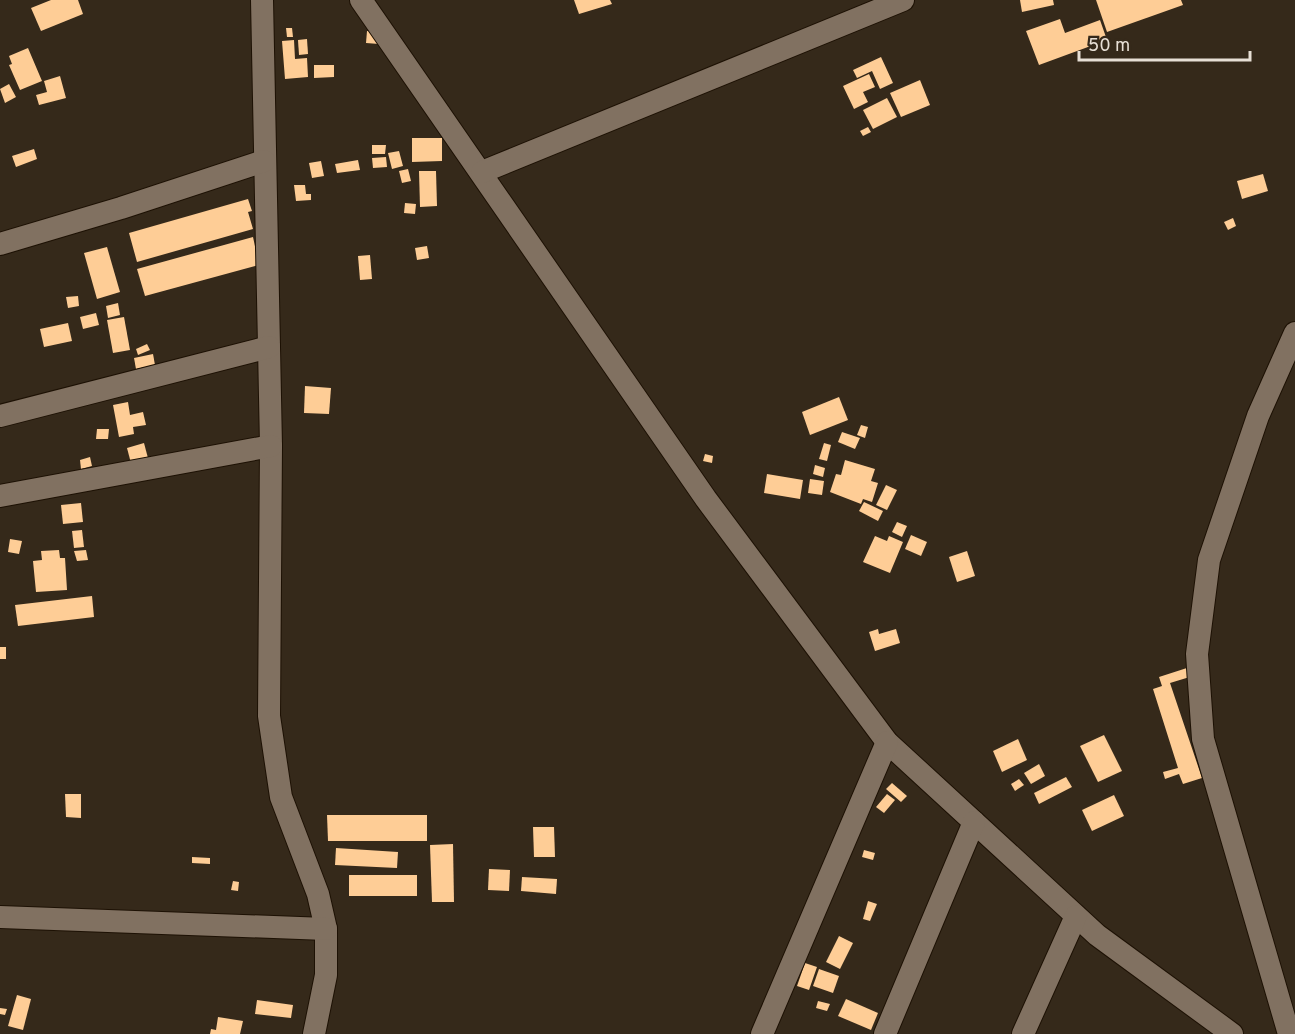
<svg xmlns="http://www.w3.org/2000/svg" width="1295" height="1034" viewBox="0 0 1295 1034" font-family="Overpass,sans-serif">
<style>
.building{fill:#fecd96}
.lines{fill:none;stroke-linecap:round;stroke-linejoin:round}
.minor-casing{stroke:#1d1104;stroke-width:24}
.minor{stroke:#817161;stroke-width:22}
</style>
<rect width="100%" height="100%" fill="#35291a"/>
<!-- building -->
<g class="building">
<path d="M51,0h27l5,14 -42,17 -10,-23z"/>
<path d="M574,0h36l2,4 -33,10z"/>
<path d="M1020,0h33l1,5 -32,7z"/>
<path d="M1096,0h85l2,5 -76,27z"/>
<path d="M1060,19l5,14 35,-13 7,20 -68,25 -13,-34z"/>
<path d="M286,28h6l1,9h-6z"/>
<path d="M367,31l14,1 -2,12 -13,-1z"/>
<path d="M307,39l1,15 -9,1 -1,-15z"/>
<path d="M294,40l1,19 12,-1 1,19 -23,2 -3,-38z"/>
<path d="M28,48l14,33 -22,9 -11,-25 3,-1 -3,-8z"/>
<path d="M881,57l12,26 -13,6 -8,-18 -15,7 -4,-8z"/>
<path d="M314,65h20v12l-20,1z"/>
<path d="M869,74l6,13 -12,5 5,10 -14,7 -11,-23z"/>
<path d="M60,76l6,22 -27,7 -3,-10 11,-3 -3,-11z"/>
<path d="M920,80l10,25 -29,12 -11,-24z"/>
<path d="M9,84l7,13 -11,6 -5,-14z"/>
<path d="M887,98l10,19 -24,12 -10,-19z"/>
<path d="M868,127l3,5 -8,4 -3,-5z"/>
<path d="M412,138h30v23l-30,1z"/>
<path d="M372,145h14l-1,9h-13z"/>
<path d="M34,149l3,10 -21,8 -4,-11z"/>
<path d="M399,151l4,15 -11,3 -4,-16z"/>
<path d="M386,157l1,10 -14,1 -1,-10z"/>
<path d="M358,160l2,10 -23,3 -2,-9z"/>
<path d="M321,161l3,15 -12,2 -3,-15z"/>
<path d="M408,169l3,12 -9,2 -3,-12z"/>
<path d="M419,171h17l1,35 -17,1z"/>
<path d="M1263,174l5,17 -26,8 -5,-18z"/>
<path d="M294,185h11l1,9h5v6l-15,1z"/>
<path d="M248,199l4,12 -4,1 5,17 -116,33 -8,-29z"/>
<path d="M405,203l11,1 -1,10 -11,-1z"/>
<path d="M1233,218l3,8 -8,4 -4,-8z"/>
<path d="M253,237l6,28 -114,31 -8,-27z"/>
<path d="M427,246l2,12 -12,2 -2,-12z"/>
<path d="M107,247l13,45 -23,7 -13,-46z"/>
<path d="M370,255l2,24 -12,1 -2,-24z"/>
<path d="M78,296l1,10 -11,2 -2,-11z"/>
<path d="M118,303l2,12 -12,3 -2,-12z"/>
<path d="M96,313l3,12 -16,4 -3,-12z"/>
<path d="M124,317l6,33 -17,3 -6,-33z"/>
<path d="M68,323l4,18 -28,6 -4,-18z"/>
<path d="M147,344l3,6 -12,5 -2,-6z"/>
<path d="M153,354l2,11 -19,4 -2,-11z"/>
<path d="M305,386l26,2 -2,26 -25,-1z"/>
<path d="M839,397l9,23 -38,15 -8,-23z"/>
<path d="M128,402l2,13 13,-3 3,13 -13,2 1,7 -15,3 -6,-32z"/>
<path d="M861,425l7,2 -3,11 -8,-3z"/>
<path d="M97,429h12l-1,10h-12z"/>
<path d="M842,432l18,6 -5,11 -17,-7z"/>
<path d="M144,443l5,19 -17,5 -5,-19z"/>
<path d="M824,443l7,2 -4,16 -8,-2z"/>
<path d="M705,454l8,2 -1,7 -9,-2z"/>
<path d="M90,457l2,9 -11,3 -1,-9z"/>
<path d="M845,460l30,9 -4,12 7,2 -6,19 -9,-3 -2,5 -31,-12 6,-18 5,1z"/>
<path d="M815,465l10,3 -2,9 -10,-3z"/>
<path d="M767,474l36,6 -3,19 -36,-6z"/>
<path d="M810,479l14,2 -2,14 -14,-2z"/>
<path d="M886,485l11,5 -10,20 -11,-5z"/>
<path d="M864,502l19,9 -5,10 -19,-10z"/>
<path d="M81,503l2,19 -20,2 -2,-19z"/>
<path d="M897,522l10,4 -5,11 -10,-5z"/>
<path d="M82,530l2,17 -10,1 -2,-17z"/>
<path d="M911,535l16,7 -6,14 -16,-7z"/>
<path d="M875,536l12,5 2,-5 14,6 -13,31 -27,-11z"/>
<path d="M10,539l12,2 -3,13 -11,-2z"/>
<path d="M59,550l1,8h5l2,32 -31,2 -3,-31 9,-1 -1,-9z"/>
<path d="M86,550l2,10 -11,1 -3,-10z"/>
<path d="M967,551l8,25 -18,6 -8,-25z"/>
<path d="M92,596l2,21 -76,9 -3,-21z"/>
<path d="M878,629l1,5 17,-5 4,14 -25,8 -6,-19z"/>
<rect x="0" y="647" width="6" height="12"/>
<path d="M1190,667l3,9 -23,7 32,95 -19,6 -4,-10 -14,5 -2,-7 15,-4 -25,-79 9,-3 -3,-9z"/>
<path d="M1104,735l18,36 -24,11 -18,-36z"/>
<path d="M1018,739l9,21 -25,12 -9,-21z"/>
<path d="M1039,764l6,12 -14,8 -7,-11z"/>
<path d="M1066,777l6,10 -33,17 -5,-11z"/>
<path d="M1019,779l5,6 -9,6 -4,-7z"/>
<path d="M892,783l15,13 -6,6 -15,-13z"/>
<path d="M65,794h16v24l-15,-1z"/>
<path d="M887,794l8,6 -11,13 -8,-6z"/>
<path d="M1114,795l10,21 -32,15 -10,-21z"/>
<path d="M327,815h100v26h-99z"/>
<path d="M533,827h21l1,30h-21z"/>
<path d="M453,844l1,58h-22l-2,-57z"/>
<path d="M336,848l62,4 -1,16 -62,-3z"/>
<path d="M864,850l11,3 -2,7 -11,-3z"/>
<path d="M192,857l18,1v6l-18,-1z"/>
<path d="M489,869l21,1 -1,21 -21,-1z"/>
<rect x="349" y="875" width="68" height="21"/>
<path d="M522,877l35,2 -1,15 -35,-3z"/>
<path d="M233,881l6,1 -1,9 -7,-1z"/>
<path d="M868,901l9,3 -7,17 -7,-2z"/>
<path d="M839,936l14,7 -13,26 -14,-7z"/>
<path d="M805,963l12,4 -8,23 -12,-4z"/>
<path d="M819,969l20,7 -6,17 -20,-7z"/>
<path d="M17,995l14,4 -8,31 -15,-4z"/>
<path d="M846,999l32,14 -7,17 -33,-14z"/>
<path d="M257,1000l36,5 -2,13 -36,-4z"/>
<path d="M818,1001l12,3 -3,7 -11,-3z"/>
<path d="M0,1008l7,1 -2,6 -5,-1z"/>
<path d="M218,1017l25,4 -3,13h-30l1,-5 5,1z"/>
</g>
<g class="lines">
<!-- minor casing -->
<g class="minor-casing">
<g id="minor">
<path d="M262,0l9,446 -2,270 12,81 37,97 8,35v46l-12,59"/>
<path d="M361,0l345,499 181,243 210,193 135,99"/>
<path d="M482,172l421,-172"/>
<path d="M0,244l121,-36 143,-47"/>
<path d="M0,416l269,-69"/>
<path d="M0,496l271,-50"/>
<path d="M0,917l326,12"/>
<path d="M762,1034l125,-292"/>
<path d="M885,1034l89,-212"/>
<path d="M1023,1034l53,-118"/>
<path d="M1289,1034l-86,-295 -6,-85 12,-94 49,-144 37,-83"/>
</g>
</g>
<!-- minor -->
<use href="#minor" class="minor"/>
</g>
<!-- scale -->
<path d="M1079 51v9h171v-9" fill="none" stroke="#e7dfd5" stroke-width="3"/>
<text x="1088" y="51" font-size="18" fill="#e7dfd5" stroke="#35291a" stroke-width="4.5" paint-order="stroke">50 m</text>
</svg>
